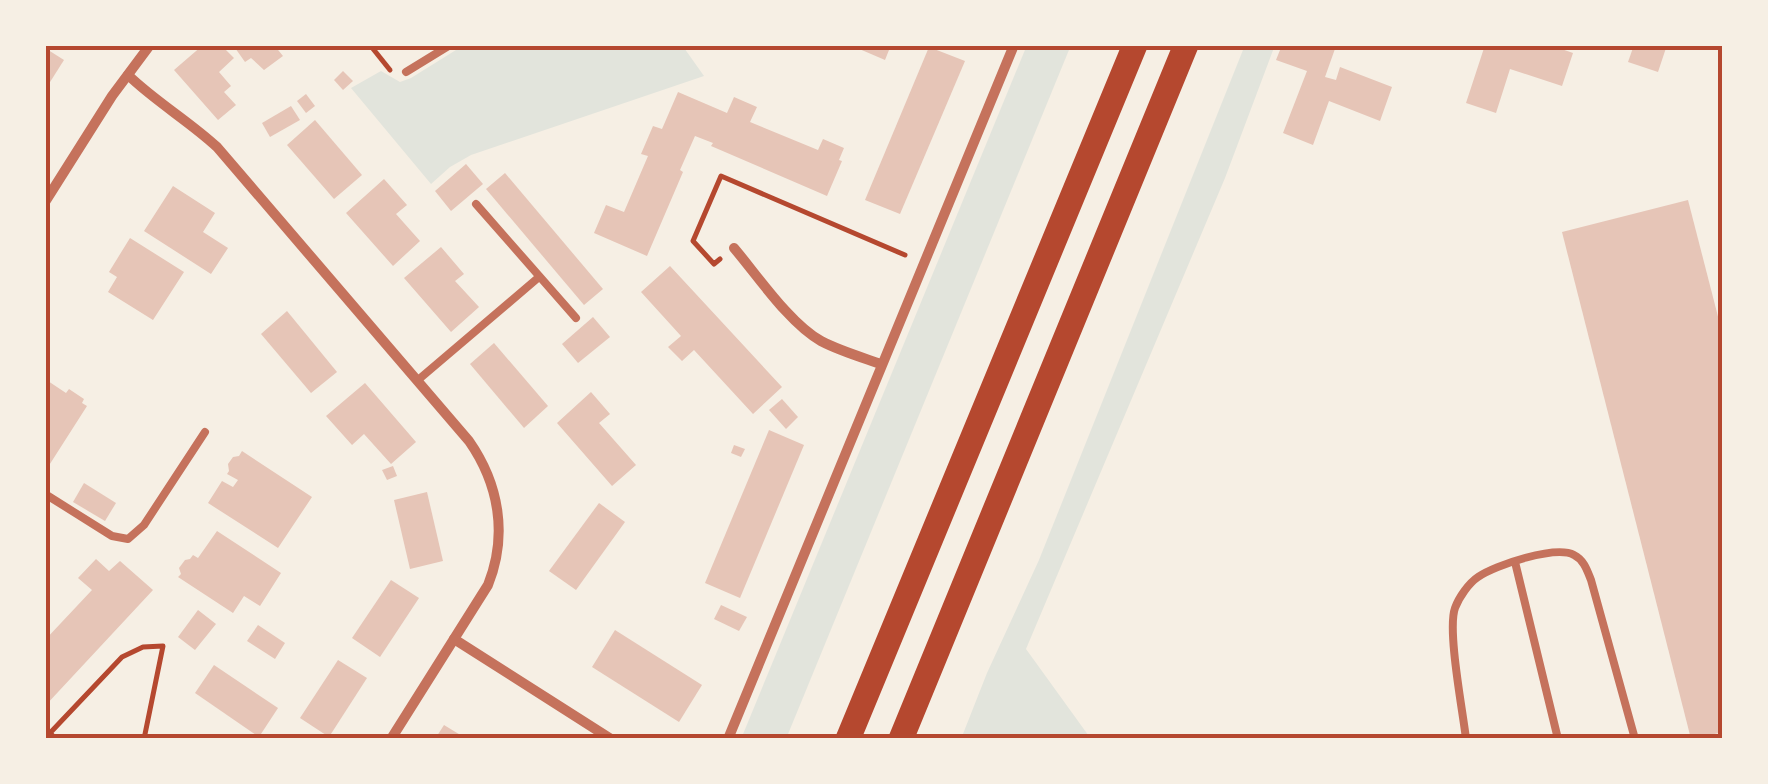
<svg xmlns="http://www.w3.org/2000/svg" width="1768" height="784" viewBox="0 0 1768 784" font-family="Georgia,serif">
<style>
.green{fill:#e2e4dc}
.building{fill:#e6c5b7}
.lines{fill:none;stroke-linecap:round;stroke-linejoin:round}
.path{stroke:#b5482f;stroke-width:5}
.service{stroke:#c5725c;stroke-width:8}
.minor{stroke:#c5725c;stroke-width:10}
.trunk{stroke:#b5482f;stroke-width:25}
.neatline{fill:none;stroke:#b5482f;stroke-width:4}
</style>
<rect width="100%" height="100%" fill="#f6efe4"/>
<!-- green -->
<g class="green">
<path d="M464,45h218l22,31 -233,79 -21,12 -19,17 -80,-96 30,-17 19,11 11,-4z"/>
<path d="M1027,45h44l-285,694h-45z"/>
<path d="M1245,45h30l-50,133 -199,471 65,90h-130l26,-66 52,-113z"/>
</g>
<!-- building -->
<g class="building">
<path d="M203,45h18l13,13 -15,14 12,14 -7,6 12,13 -18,15 -44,-50z"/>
<path d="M233,45h41l9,11 -19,14 -13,-12 -6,4z"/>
<path d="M850,45h41l-6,15z"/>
<path d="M1282,45l54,1 -11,31 11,3 4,-13 52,20 -12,34 -51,-20 -16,44 -30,-12 24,-62 -31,-11z"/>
<path d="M1485,45h22l9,3 1,-3h33l23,8 -11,33 -52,-17 -14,44 -30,-10z"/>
<path d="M1634,45h33l-9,27 -30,-10z"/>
<path d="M929,47l36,14 -65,153 -35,-14z"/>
<path d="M45,48l19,12 -19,30z"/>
<path d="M343,71l10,10 -10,9 -9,-10z"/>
<path d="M678,92l49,21 7,-16 23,10 -7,15 68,28 5,-11 21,9 -5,12 3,1 -15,35 -116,-50 2,-3 -18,-7 -15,34 3,2 -36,84 -53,-23 12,-28 18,7 24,-56 -7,-2 12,-28 9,3z"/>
<path d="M306,94l9,12 -9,7 -9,-12z"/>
<path d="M291,106l9,14 -30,17 -8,-14z"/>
<path d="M315,120l47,55 -28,24 -47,-54z"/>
<path d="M466,164l17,20 -32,27 -16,-20z"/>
<path d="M505,173l98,116 -19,16 -98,-116z"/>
<path d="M384,179l23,26 -11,9 24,27 -27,25 -47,-53z"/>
<path d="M173,186l42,27 -12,19 25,16 -17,26 -67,-43z"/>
<path d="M1688,200l35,136v396l-29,7h-3l-129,-507z"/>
<path d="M130,238l54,34 -31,48 -45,-28 9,-15 -8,-5z"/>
<path d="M441,247l23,27 -9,7 24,26 -28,25 -47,-54z"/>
<path d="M670,266l112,121 -29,27 -59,-64 -12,11 -14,-14 13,-11 -40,-44z"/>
<path d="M287,311l50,61 -26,21 -50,-59z"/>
<path d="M593,317l17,20 -32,26 -16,-19z"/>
<path d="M494,343l54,63 -24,22 -54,-64z"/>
<path d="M45,379l21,14 3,-4 15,10 -2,4 5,3 -39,61 -3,-2z"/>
<path d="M365,383l51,59 -25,22 -27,-30 -12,11 -26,-29z"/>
<path d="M591,392l19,22 -11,9 37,42 -24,21 -55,-63z"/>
<path d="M782,399l16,18 -12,12 -17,-19z"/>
<path d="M769,430l35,15 -64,153 -35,-15z"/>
<path d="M734,445l11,4 -4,8 -10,-4z"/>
<path d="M242,451l70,46 -34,51 -70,-45 14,-22 11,6 5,-7 -11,-6 2,-3 -1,-7 5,-7 6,-1z"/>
<path d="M393,466l4,10 -10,4 -5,-10z"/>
<path d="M84,483l32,20 -11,18 -32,-19z"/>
<path d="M427,492l16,69 -33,8 -16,-69z"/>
<path d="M599,503l26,19 -49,68 -27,-19z"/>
<path d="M217,531l64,42 -21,33 -16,-10 -11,17 -55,-36 3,-3 -2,-6 6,-8 5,-1 3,-4 5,3z"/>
<path d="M96,559l13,12 11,-10 33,29 -108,116v-66l47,-50 -14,-12z"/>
<path d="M391,580l28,18 -39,59 -28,-19z"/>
<path d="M721,605l26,12 -8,14 -25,-12z"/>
<path d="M198,610l18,14 -21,26 -17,-13z"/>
<path d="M258,625l27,18 -10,16 -28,-18z"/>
<path d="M615,630l87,55 -23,37 -87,-55z"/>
<path d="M338,660l29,18 -38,59 -29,-19z"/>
<path d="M214,665l64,43 -19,29 -64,-44z"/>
<path d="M444,725l23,14h-32z"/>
</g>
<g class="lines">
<!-- path -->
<g class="path">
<path d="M370,45l20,25"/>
<path d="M720,259l-6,5 -21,-23 28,-65 184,79"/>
<path d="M56,739l-6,-6 72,-76 21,-10 20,-1 -19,93"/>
</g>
<!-- service -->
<g class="service">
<path d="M406,72l44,-27"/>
<path d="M476,204l100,114"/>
<path d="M418,380l121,-103"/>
<path d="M45,494l67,42 16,3 16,-14 61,-93"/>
<path d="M1515,562l43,177"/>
<path d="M1466,739c-3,-27 -19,-109 -11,-131 4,-11 14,-25 23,-31 17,-12 78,-32 96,-22 10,5 13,15 17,25l44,159"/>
</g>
<!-- minor -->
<g class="minor">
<path d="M128,75c28,27 61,46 89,72l252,294c30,43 39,94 19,144l-97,154"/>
<path d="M45,202l67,-106 38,-51"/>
<path d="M734,248c23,27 56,76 87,93 19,10 40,16 60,23"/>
<path d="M454,639l157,100"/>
<path d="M728,739l286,-694"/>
</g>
<!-- trunk -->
<g class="trunk">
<path d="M848,739l287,-694"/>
<path d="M901,739l285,-694"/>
</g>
</g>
<!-- border -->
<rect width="1768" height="784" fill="none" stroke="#f6efe4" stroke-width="95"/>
<rect x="48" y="48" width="1672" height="688" class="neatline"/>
</svg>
